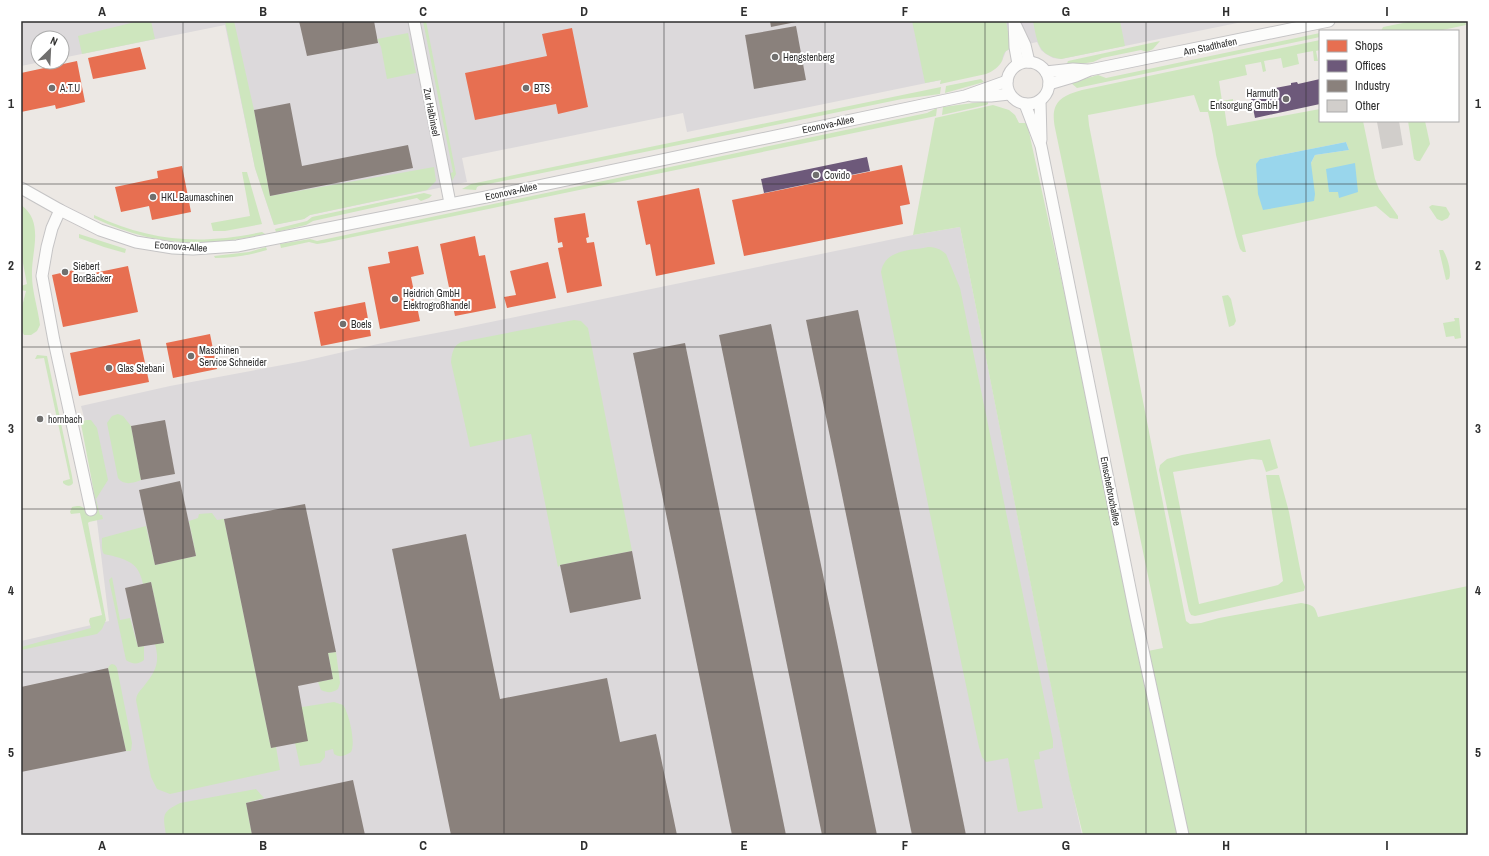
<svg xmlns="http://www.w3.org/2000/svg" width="1489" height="856" viewBox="0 0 1489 856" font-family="'Archivo Narrow',sans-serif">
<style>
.industrial{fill:#dcd9db}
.green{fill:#cee6be;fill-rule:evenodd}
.water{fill:#99d6ec}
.shops{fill:#e76f51}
.offices{fill:#6d597a}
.industry{fill:#8a817c}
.building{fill:#d1cecb}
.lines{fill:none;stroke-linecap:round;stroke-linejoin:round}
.street-casing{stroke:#c5c4c5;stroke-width:13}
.street{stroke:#fcfcfb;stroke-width:11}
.grid{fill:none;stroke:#2e2e2e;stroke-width:1;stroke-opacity:0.55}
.poi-dot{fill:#706f6e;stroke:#fff;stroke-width:1.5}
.labels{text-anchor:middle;stroke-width:4;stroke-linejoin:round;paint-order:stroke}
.street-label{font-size:10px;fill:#2e2e2e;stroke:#fff}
.poi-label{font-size:10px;fill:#2e2e2e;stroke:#fff;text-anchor:start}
.neatline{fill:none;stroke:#2e2e2e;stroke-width:1.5}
.grid-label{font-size:13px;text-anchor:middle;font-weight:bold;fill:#2e2e2e}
</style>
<rect width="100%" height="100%" fill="#ece8e4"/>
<!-- industrial -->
<g class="industrial">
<path d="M21,21h1226l-186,38 -8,-1 -7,-4 -5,-4 -4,-8 -22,5 -9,4 -4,10 -62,23 1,-4 -254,52 -4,-19 -221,45 5,24 -157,33 -6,4 -30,6 -19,-57 -30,-143 -163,33v-20h-24v24h3l-20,4z"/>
<path d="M960,227l110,553 12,55h-1061v-194l88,-20 -24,-200 -4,-15 89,-20 134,-25 74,-17 74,-14 461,-95z"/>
</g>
<!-- green -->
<g class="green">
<path d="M135,21h16l4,18 -73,15 -4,-18 57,-14z"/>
<path d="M225,21h9l20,89 16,86 164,-29 2,14 -9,9 -117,25 -6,4 -30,6 -19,-57z"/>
<path d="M423,21h3l30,153 -4,7 -3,-7 4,-2z"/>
<path d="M912,21h94l5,27 -5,3c-3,3 -3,6 -4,10 -3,6 -10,11 -16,13l-46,10 1,-4 -16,3z"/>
<path d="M1033,21h87l5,25 -64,13c-23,-3 -24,-18 -28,-38z"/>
<path d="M1413,21h52l1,4 -28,6h-57l2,-4z"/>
<path d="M408,33l8,40 -29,6 -6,-32 -4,-8z"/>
<path d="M1320,33v4l-243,51 -6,-5 27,-8 8,3z"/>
<path d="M1320,40v10l-4,1 2,10h-4l-1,-10 -16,3 2,10 -16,4 -2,-10 -17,3 2,10 -3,1 -2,-10 -16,3 2,10 -28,6 3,20 11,-2v4l-9,3 3,20 93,-17v12h43l12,58 4,10 19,27v3l-8,-1 -14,-12 -134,29 4,17h-3l-3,-3 -4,-13 -20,-81 -3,-20 -5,-23h-8l-6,-17 -106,20 1,10 97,496 4,3 11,-1 18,-5 82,-15c11,2 14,2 17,14l150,-31v249h-385l-13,-53 -110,-555 -47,8 22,-117 58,-13 16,5 6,5 4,8h8l116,529 20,-4 -108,-520c-5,-25 5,-32 27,-38zM1346,142l3,8 -34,5 -4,8 -51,-4z"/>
<path d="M1160,41l-7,8 -6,3 -6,-2 -39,8 -9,4 -27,4 2,-5z"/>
<path d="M981,79l3,3 -39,11 1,-7z"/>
<path d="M941,87l-1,7 -38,5 -423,87 -2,1 -1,3 -14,-1 9,-5z"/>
<path d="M988,101v3l-2,1 -44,10 1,-8z"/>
<path d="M937,108l-1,8 -612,127 -7,1 -8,-2 -28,6 -1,-4 30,-5 7,2 610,-128z"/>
<path d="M1408,121h17l5,23 -10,17h-3l-3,-2z"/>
<path d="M242,172h5l15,52 -37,7h-12l-2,-8 39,-7z"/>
<path d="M424,193l8,2 -3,3 -8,3 -4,-3 -104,23 -7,4 -30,7 -1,-3 32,-8 5,-4z"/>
<path d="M21,205c24,17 10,47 11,70 0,17 6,33 8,50l-3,6 -6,4h-7c-8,-12 -1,-31 2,-44l-5,-1v-4l6,-2 -6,-31z"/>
<path d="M1432,205l14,2 4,7 -2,4 -6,3 -5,-2 -8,-12z"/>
<path d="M94,215c58,27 106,30 168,17l3,2c-64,14 -111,12 -171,-16z"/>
<path d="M79,234l47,15 -1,4 -21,-6 -25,-9z"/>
<path d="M266,247l1,3c-17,5 -34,8 -52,8l-1,-2 35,-4z"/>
<path d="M928,247c8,0 12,2 18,7l14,34 93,453v7l-14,4 1,7 -6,1 9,48 -25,4 -10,-54 -22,4 -4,-5 -3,-10 -49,-233 -49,-242c4,-23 29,-21 47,-25z"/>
<path d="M1439,250h4c4,6 9,22 6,29l-3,1z"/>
<path d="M1228,295l3,4 5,22 -2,4 -5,2 -7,-31z"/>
<path d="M1454,318h5l2,20 -6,1 -1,-3 -8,1 -3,-14 12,-2z"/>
<path d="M574,320l7,1 7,7 44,223 -72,14 -2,2 -27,-133 -61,13 -19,-85c1,-9 2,-16 10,-20z"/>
<path d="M37,355l10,1 25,120 1,7c-2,4 -7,3 -10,0v-2l7,-2 -26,-121 -9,1z"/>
<path d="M118,414l5,2 8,10 10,54c-8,3 -17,6 -23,-2l-11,-55 5,-7z"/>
<path d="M87,420h4l6,8 11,52 -12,19 4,16h2l1,4 -14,3 -1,1 18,97 -4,9 -5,5 -76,16v-3l70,-19 -2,-7 1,-3 12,-3 -22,-102 -9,1 -1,-2 2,-5c9,-2 8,-1 15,3h9l1,-2 -16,-84 1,-3z"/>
<path d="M1270,439l8,29 -12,4 -4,-12 -10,-1 -79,13 26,132 79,-19 5,-4 -17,-106h13l10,37 13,67 3,8 -1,4 -109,25 -4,-1 -2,-4 -30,-141 1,-5 7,-6 15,-4z"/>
<path d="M212,513l5,7 7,-1 47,229 5,-1 4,23 -110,24 -13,-5 -6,-12 -15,-77c1,-7 4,-9 8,-14 12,-15 16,-23 11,-42l9,-2 -13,-60 -8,2c-4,-19 -12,-23 -30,-28 -2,-1 -7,-1 -9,-2 -3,-4 -2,-11 -2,-16l44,-12 9,39 41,-9 -7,-35 9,-3 1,-4z"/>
<path d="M112,577l8,43 10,-2 8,29 6,-1v14c-6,5 -12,4 -18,0l-17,-80z"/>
<path d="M336,652l4,31 -2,6c-6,4 -10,4 -17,1l-3,-8 15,-3 -5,-26z"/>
<path d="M112,664l3,1 2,3 15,75 -1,8h-5l-18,-83 2,-3z"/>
<path d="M334,702l9,3c6,8 13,38 8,47 -7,4 -10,6 -17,2l-1,-5 -8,2v6l-5,6 -20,3 -5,-23 7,-36z"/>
<path d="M256,789l8,9 -18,5 6,32h-86c-3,-19 -5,-23 14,-32z"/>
</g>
<!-- water -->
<g class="water">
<path d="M1346,142l3,8 -34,5 -4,8 4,31 -1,7 -51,9 -5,-16 -2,-30 4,-5z"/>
<path d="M1355,163l3,29 -19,6 -1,-6h-9l-3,-23z"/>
</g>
<!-- shops -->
<g class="shops">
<path d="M572,28l16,79 -30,7 -2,-10 -81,16 -10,-47 82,-17 -5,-22z"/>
<path d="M140,47l6,22 -53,10 -5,-21z"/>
<path d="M77,61l8,41 -29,7 -1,-4 -34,7v-39z"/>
<path d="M902,165l8,39 -10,2 3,18 -159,32 -12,-56z"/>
<path d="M182,166l9,46 -39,8 -3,-14 -28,6 -6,-25 43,-9 -1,-7z"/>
<path d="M699,188l16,76 -59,12 -6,-32 -4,1 -9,-44z"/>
<path d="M585,213l4,24 -3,1 1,5 7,-1 8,44 -35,7 -9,-45 5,-1 -1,-5 -4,1 -4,-25z"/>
<path d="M475,236l4,20 6,-1 11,53 -41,8 -15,-72z"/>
<path d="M418,246l6,28 -13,3 9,44 -40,8 -12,-62 22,-4 -2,-11z"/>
<path d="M548,262l8,36 -49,10 -3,-11 12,-2 -6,-24z"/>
<path d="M128,266l10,46 -75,15 -11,-52 22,-5 1,7z"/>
<path d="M365,302l6,34 -50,10 -7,-34z"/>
<path d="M210,334l7,35 -44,9 -7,-35z"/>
<path d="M140,339l9,43 -70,14 -9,-43z"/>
</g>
<!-- offices -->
<g class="offices">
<path d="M1320,79v25l-65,14 -5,-25 41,-8v-2l6,-1 1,2z"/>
<path d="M867,157l3,14 -106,22 -3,-14z"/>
</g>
<!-- industry -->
<g class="industry">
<path d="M299,21h75l4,22 -71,13z"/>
<path d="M770,21h26v1l-25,5z"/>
<path d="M796,26l10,54 -52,9 -9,-54z"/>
<path d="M290,103l12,63 106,-21 5,23 -143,28 -16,-86z"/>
<path d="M858,310l67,324 41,201h-54l-106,-515z"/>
<path d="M771,324l106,511h-55l-103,-500z"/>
<path d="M685,343l101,492h-54l-99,-482z"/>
<path d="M165,420l10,54 -34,6 -10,-54z"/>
<path d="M180,481l16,75 -41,9 -16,-75z"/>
<path d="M305,504l31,148 -8,1 5,26 -35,7 10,55 -37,7 -47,-229z"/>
<path d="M466,534l34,165 107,-21 13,64 36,-8 21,101h-226l-59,-286z"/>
<path d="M632,551l9,48 -71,14 -10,-48z"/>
<path d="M151,582l13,61 -26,4 -13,-59z"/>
<path d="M108,668l18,83 -105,21v-85z"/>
<path d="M353,780l12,55h-113l-6,-32z"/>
</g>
<!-- building -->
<path class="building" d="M1384,121h15l4,24 -21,4 -5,-27z"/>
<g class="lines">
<!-- street casing -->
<g class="street-casing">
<g id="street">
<path d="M414,21l36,182"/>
<path d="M1014,21l1,26 3,17"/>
<path d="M1016,26l9,19 4,17"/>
<circle cx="1028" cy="83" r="21"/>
<path d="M1046,72l27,-3 15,1"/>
<path d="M1049,84l27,-8 14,-6 239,-49"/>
<path d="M972,96h19l18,-2"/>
<path d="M1040,101l1,39"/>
<path d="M1025,104l16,42 95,472 47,217"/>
<path d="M21,188l39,22 40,20 36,12 37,6 20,1 44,-3 249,-49 479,-101 42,-15"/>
<path d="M60,210l-8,18 -5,19 -5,29 12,65 37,169"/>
</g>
</g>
<!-- street -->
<use href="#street" class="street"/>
</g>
<!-- grid -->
<path class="grid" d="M183,21v814M343,21v814M504,21v814M664,21v814M825,21v814M985,21v814M1146,21v814M1306,21v814M21,184h1447M21,347h1447M21,509h1447M21,672h1447"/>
<!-- markers -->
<g class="poi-dot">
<circle cx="775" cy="57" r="4"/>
<circle cx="52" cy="88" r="4"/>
<circle cx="526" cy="88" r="4"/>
<circle cx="1286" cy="99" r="4"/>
<circle cx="816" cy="175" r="4"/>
<circle cx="153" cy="197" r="4"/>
<circle cx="65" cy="272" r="4"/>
<circle cx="395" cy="299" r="4"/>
<circle cx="343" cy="324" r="4"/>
<circle cx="191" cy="356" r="4"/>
<circle cx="109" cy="368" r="4"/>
<circle cx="40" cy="419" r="4"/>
</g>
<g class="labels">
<!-- street labels -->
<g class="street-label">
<text transform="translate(1210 46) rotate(-12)" y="4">Am Stadthafen</text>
<text transform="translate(432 112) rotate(79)" y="4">Zur Halbinsel</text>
<text transform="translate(828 124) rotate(-12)" y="4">Econova-Allee</text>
<text transform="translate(511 191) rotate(-12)" y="4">Econova-Allee</text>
<text transform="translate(181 246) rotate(4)" y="4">Econova-Allee</text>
<text transform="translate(1111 491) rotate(79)" y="4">Emscherbruchallee</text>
</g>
<!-- poi labels -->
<g class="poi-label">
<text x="783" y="61">Hengstenberg</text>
<text x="60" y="92">A.T.U</text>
<text x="534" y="92">BTS</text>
<text x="1278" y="97" text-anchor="end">Harmuth<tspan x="1278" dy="12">Entsorgung GmbH</tspan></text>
<text x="824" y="179">Covido</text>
<text x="161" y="201">HKL Baumaschinen</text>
<text x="73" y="270">Siebert<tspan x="73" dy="12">BorBäcker</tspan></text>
<text x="403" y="297">Heidrich GmbH<tspan x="403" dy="12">Elektrogroßhandel</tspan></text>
<text x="351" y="328">Boels</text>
<text x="199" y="354">Maschinen<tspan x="199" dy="12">Service Schneider</tspan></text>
<text x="117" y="372">Glas Stebani</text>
<text x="48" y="423">hornbach</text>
</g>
</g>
<!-- border -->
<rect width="1489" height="856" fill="none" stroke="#ffffff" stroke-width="44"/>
<!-- legend -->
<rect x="1319" y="30" width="140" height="92" fill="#ffffff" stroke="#ababab"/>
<rect x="1327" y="40" width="20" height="12" fill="#e76f51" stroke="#ababab"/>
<text x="1355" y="50" font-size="12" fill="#2e2e2e">Shops</text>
<rect x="1327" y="60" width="20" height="12" fill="#6d597a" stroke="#ababab"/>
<text x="1355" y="70" font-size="12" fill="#2e2e2e">Offices</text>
<rect x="1327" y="80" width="20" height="12" fill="#8a817c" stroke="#ababab"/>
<text x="1355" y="90" font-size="12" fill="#2e2e2e">Industry</text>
<rect x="1327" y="100" width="20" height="12" fill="#d1cecb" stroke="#ababab"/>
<text x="1355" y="110" font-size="12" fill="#2e2e2e">Other</text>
<!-- north arrow -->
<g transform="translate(50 50) rotate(24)"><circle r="19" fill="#ffffff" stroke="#ababab"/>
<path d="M0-3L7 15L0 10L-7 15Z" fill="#706f6e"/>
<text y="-6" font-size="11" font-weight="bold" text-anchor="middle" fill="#2e2e2e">N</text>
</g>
<rect x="22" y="22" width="1445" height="812" class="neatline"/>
<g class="grid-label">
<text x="102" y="16">A</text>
<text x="263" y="16">B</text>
<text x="423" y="16">C</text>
<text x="584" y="16">D</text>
<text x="744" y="16">E</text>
<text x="905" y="16">F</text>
<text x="1066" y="16">G</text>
<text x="1226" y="16">H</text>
<text x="1387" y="16">I</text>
<text x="11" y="108">1</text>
<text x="1478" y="108">1</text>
<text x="11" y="270">2</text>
<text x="1478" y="270">2</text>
<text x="11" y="433">3</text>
<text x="1478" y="433">3</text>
<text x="11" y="595">4</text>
<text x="1478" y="595">4</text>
<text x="11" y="757">5</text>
<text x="1478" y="757">5</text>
<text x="102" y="850">A</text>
<text x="263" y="850">B</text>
<text x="423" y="850">C</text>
<text x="584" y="850">D</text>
<text x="744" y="850">E</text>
<text x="905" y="850">F</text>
<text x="1066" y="850">G</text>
<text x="1226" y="850">H</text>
<text x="1387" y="850">I</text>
</g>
</svg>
